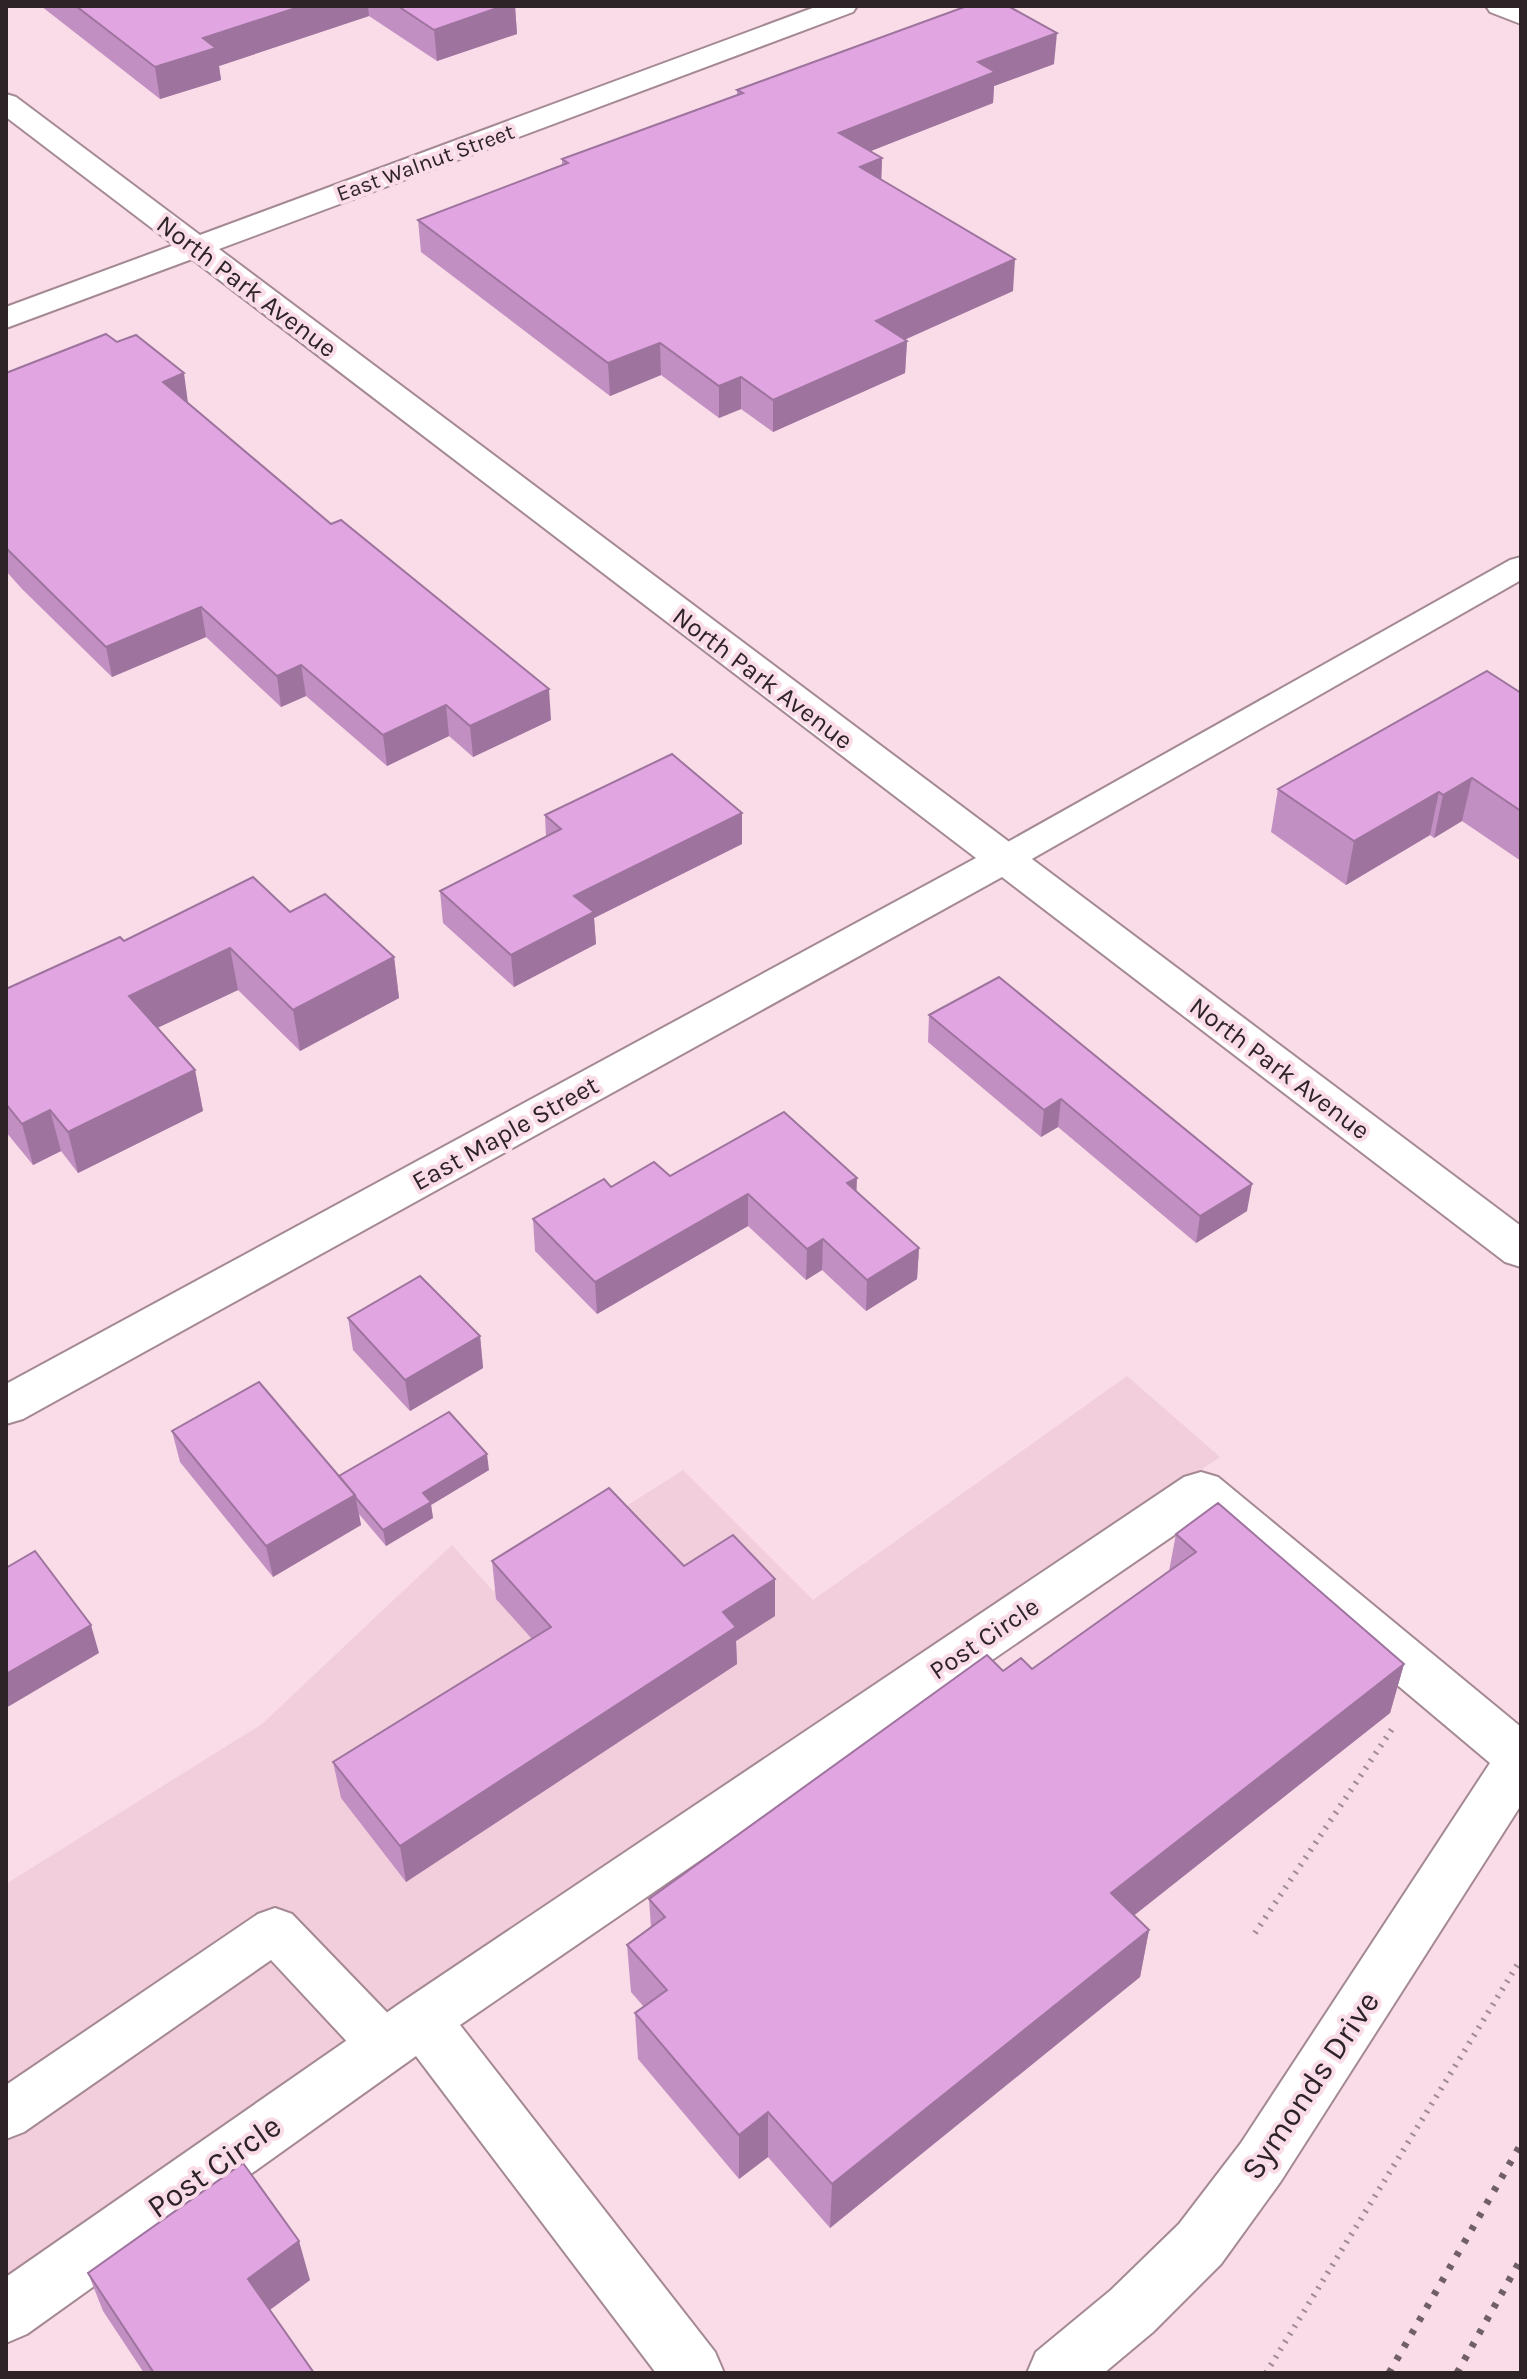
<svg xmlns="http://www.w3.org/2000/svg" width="1527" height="2379" viewBox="0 0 1527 2379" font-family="Karla,sans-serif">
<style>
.built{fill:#f2cddb}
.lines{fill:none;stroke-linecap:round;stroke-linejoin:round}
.service-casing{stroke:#a48993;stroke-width:4}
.minor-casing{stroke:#a48993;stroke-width:4}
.path{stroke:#a08b93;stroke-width:6;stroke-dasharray:2 7;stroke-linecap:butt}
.service{fill:#fff;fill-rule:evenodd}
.minor{fill:#fff;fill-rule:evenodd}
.rail{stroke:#705f66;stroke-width:7;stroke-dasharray:5 10;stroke-linecap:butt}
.wall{fill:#c28fc2}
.shaded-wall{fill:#9e749e}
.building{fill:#e1a6e1;stroke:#9e749e;stroke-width:2}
.labels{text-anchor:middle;stroke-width:8;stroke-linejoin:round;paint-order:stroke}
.far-street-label{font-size:22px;fill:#2e2327;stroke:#f9dce7}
.street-label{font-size:26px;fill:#2e2327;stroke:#f9dce7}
.near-street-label{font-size:32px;fill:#2e2327;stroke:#f9dce7}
</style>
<rect width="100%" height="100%" fill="#f9dce7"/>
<!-- built -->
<path class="built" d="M1127,1376l93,81 -1214,825v-398l256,-160 190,-179 41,46 190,-121 130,130z"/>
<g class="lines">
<!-- service casing -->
<g class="service-casing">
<g id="service">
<path d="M1521,557v23l-505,288 -13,4 -13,-4 -5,-8 5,-8 520,-292z"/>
<path d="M275,1908l17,6 111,115 7,17 -7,17 -18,7 -18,-7 -96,-103 -247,172 -18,7v-54l252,-171z"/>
</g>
</g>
<!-- minor casing -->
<g class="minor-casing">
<g id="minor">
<path d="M818,6h39l-4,6 -634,237 1302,977v41l-16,-5 -503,-385 -979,542 -17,5v-40l970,-526 -784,-599 -186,69v-21l168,-62 -168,-128v-23l10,3 184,138z"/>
<path d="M1486,6h35v18l-31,-12z"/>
<path d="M1201,1472l17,5 303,250v78l-240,376 -60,83 -68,68 -49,41h-77l9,-21 75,-62 68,-66 62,-81 249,-380 -291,-245 -739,507 255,327 9,21h-68l-240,-317 -389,278 -21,9v-66l396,-275 782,-525z"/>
</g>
</g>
<!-- path -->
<g class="path">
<path d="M1255,1933l137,-204"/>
<path d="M1266,2373l255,-414"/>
</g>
<!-- service -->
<use href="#service" class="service"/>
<!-- minor -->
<use href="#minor" class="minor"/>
<!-- rail -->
<g class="rail">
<path d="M1389,2373l132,-229"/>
<path d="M1457,2373l64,-114"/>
</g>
</g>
<!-- wall -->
<g class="wall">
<path d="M41,6h474l2,28 -80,27 -68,-45 -150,50 2,14 -61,19z"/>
<path d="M1054,64l-60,22 -1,17 -123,48 12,7 -1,22 132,111 -109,49 3,1 -2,32 -132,59 -32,-23 -22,9 -58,-43 -51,21 -189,-144 -3,-32 144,-54v-7l175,-64v-5z"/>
<path d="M6,373l545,347 -78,37 -24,-21 -62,30 -81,-70 -25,11 -75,-70 -94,40 -90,-88 -16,-18z"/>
<path d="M1521,693v168l-59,-40 -28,17 -4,-3 -84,50 -75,-53 7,-43z"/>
<path d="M545,815l197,29 -148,74 2,26 -82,43 -71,-64 -3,-32 106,-54z"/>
<path d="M290,912l104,45 5,41 -99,53 -62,-61 -81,38 38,42 8,41 -125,62 -17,-22 -28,14 -27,-33v-143l118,-48z"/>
<path d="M929,1015l318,196 -51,32 -138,-116 -17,10 -113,-95z"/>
<path d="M670,1176l186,15 63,57 -2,31 -51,32 -44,-41 -16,10 -58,-54 -151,88 -62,-63 -2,-32 78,-32z"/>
<path d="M348,1318l132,18 3,32 -73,43 -57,-61z"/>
<path d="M172,1431l167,45 150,-6 -58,35 2,13 -47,28 -27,-32 2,11 -88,52 -93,-115z"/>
<path d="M1176,1534l228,130 -14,49 -256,202 15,15 -9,47 -310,251 -62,-71 -29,22 -101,-120 -3,-46 9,-6 -13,-15 -4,-47 24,-17 -2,-29 354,-228 29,-2 137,-98z"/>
<path d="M492,1561l192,5 91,50 -39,25 1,23 -331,218 -65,-84 -8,-36 199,-123 -36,-40z"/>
<path d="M88,2273l222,7 -40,30 44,63h-170l-41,-62z"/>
</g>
<!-- shaded-wall -->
<g class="shaded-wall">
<path d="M302,6h66l1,10 -150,50 2,14 -61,19 -5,-32 48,-29z"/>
<path d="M503,6h12l2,28 -80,27 -3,-31z"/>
<path d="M1057,33l-3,31 -60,22 -1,17 -155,61 1,-31 139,-71z"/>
<path d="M882,158l-1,32 -21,-23z"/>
<path d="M1015,259l-2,32 -138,62 1,-32z"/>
<path d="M907,341l-2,32 -132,59v-32z"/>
<path d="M660,343l1,32 -51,21 -2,-33z"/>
<path d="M184,373l4,30 -25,-21z"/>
<path d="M741,377v32l-22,9v-32z"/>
<path d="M201,607l5,30 -94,40 -6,-30z"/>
<path d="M301,665l5,31 -25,11 -4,-31z"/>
<path d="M549,689l2,31 -78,37 -3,-31z"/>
<path d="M446,705l3,31 -62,30 -4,-31z"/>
<path d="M1472,778l-10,43 -28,17 9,-43z"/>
<path d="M1439,792l-9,43 -84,50 8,-44z"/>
<path d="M742,813v31l-148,74 2,26 -82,43 -3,-32 63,-59z"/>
<path d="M230,948l8,42 -100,47 -9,-41z"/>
<path d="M394,957l5,41 -99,53 -7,-41z"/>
<path d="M195,1070l8,41 -125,62 -10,-41z"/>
<path d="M1061,1099l-3,28 -17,10 3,-27z"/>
<path d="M50,1110l11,41 -28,14 -11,-41z"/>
<path d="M857,1178l-1,31 -9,-26z"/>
<path d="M1252,1184l-5,27 -51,32 4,-27z"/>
<path d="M748,1194v32l-151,88 -2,-32z"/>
<path d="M823,1239l-1,31 -16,10 1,-31z"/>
<path d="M919,1248l-2,31 -51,32 1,-31z"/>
<path d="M480,1336l3,32 -73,43 -5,-31z"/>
<path d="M487,1454l2,16 -58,35 2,13 -47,28 -3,-16 40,-37z"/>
<path d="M355,1495l6,30 -88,52 -7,-31z"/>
<path d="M775,1579v37l-39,25 1,23 -331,218 -6,-36 323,-234z"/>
<path d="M91,1625l8,28 -93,55v-34z"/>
<path d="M1404,1664l-14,49 -287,227 8,-47z"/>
<path d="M1149,1930l-9,47 -310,251 2,-44z"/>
<path d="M768,2112v45l-29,22v-44z"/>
<path d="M299,2241l11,39 -50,37 -12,-38z"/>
</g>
<!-- building -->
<g class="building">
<path d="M76,6h226l-99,32 13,10 -61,19z"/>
<path d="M398,6h105l-69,24z"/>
<path d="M967,6h41l49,27 -79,29 17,10 -156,61 43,25 -22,9 155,92 -139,62 31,20 -134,59 -32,-23 -22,9 -59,-43 -52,20 -190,-143 150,-57 -6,-4 181,-66 -6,-3z"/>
<path d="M106,334l11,8 19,-7 48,38 -21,9 168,142 10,-4 208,169 -79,37 -24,-21 -63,30 -82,-70 -24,11 -76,-69 -95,40 -100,-99v-175z"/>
<path d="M1487,671l34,22v118l-49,-33 -29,17 -4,-3 -85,49 -76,-52z"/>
<path d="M672,754l70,59 -168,83 20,16 -83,43 -71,-64 121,-62 -16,-14z"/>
<path d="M253,877l37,35 35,-18 69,63 -101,53 -63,-62 -101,48 66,74 -127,62 -18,-22 -28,14 -16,-20v-115l114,-52 4,4z"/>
<path d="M999,977l253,207 -52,32 -139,-117 -17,11 -115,-95z"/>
<path d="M784,1112l73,66 -10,5 72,65 -52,32 -44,-41 -16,10 -59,-55 -153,88 -62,-63 71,-40 7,8 43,-25 16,14z"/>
<path d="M420,1276l60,60 -75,44 -57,-62z"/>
<path d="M259,1382l96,113 -89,51 -94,-115z"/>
<path d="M449,1412l38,42 -64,39 8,9 -48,28 -27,-32 -1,-3 -16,-19z"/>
<path d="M609,1488l75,78 49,-31 42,44 -52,33 13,15 -336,219 -67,-84 218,-135 -59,-66z"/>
<path d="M1218,1503l186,161 -293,229 38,37 -317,254 -64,-72 -29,23 -104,-122 32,-23 -40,-45 38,-28 -16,-18 338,-244 16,16 18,-13 11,11 164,-117 -20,-18z"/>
<path d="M35,1551l56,74 -85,49v-106z"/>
<path d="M243,2163l56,78 -51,38 66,94h-160l-66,-100z"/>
</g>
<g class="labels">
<!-- far-street labels -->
<g class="far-street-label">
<text transform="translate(425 162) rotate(-20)" y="8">East Walnut Street</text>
</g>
<!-- street labels -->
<g class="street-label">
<text transform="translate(247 286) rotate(37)" y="9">North Park Avenue</text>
<text transform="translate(763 678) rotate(37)" y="9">North Park Avenue</text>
<text transform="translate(1280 1068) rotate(37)" y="9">North Park Avenue</text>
<text transform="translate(505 1133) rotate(-29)" y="9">East Maple Street</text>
<text transform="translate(984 1638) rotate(-34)" y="9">Post Circle</text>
</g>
<!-- near-street labels -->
<g class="near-street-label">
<text transform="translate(1310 2085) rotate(-56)" y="11">Symonds Drive</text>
<text transform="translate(214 2166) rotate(-35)" y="11">Post Circle</text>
</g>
</g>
<!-- border -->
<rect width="1527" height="2379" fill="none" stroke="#2e2327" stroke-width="16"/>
</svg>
